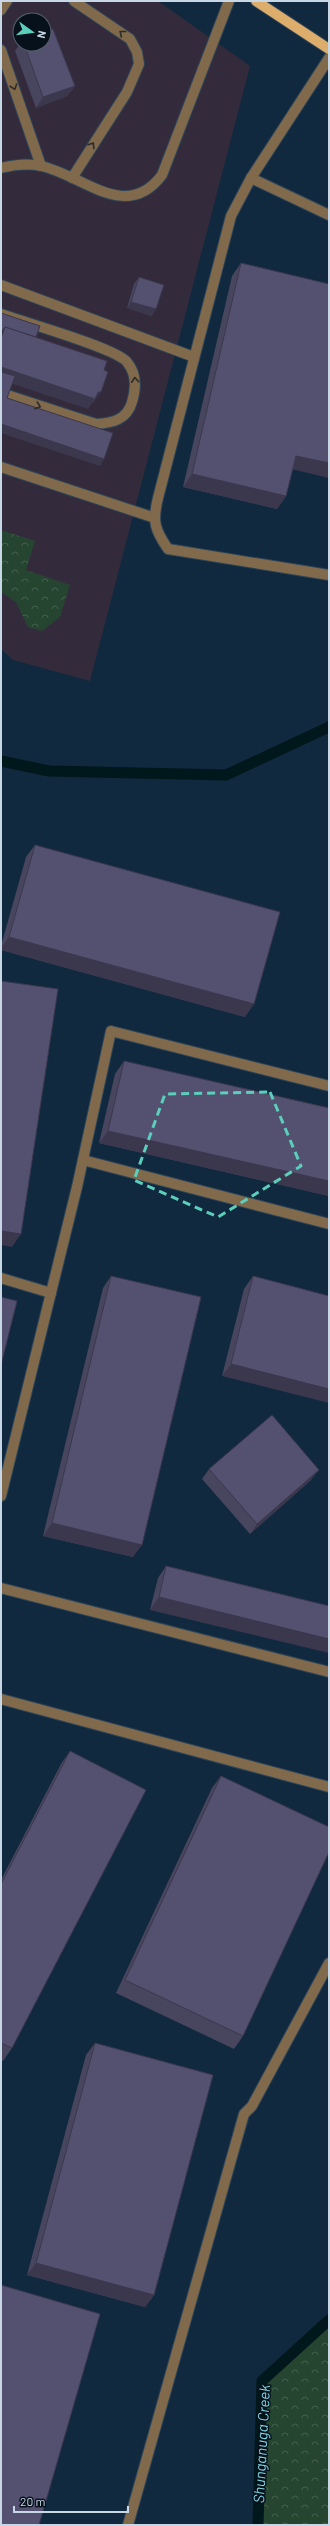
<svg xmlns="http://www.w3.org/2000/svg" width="330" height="2526" viewBox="0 0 330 2526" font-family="Barlow,sans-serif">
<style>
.commercial{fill:#332b3b;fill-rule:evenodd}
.park{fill:url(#park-crowns)}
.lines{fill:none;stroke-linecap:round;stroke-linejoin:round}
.stream{stroke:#00171b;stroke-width:11}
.minor-casing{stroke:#2e4559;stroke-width:12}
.major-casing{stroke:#2e4559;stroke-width:12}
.minor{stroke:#816a4c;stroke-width:10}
.major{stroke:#ddad6b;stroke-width:10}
.wall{fill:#48455f}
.shaded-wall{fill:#3b384e}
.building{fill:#54506f;stroke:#3b384e}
.oneway{stroke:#2c2c2a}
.marked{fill:none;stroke:#5bcebc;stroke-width:3;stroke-dasharray:8 5;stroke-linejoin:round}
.labels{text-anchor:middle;stroke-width:3;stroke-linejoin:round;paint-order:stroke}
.water-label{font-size:15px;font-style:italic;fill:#7dd6e4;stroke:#07111b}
</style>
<defs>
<pattern id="park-crowns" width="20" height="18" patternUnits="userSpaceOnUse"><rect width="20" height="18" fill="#264530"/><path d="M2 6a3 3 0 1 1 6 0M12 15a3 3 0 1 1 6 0" fill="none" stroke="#445f4e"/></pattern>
</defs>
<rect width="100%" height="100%" fill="#11293e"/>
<!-- commercial -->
<path class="commercial" d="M1,1h157l92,65 -160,615 -77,-21 -12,-11zM20,20h24v24h-24z"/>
<!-- park -->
<g class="park">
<path d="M1,530l34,11 -9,29 44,15 -10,32 -18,14 -14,-4 -12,-25 -15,-10z"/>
<path d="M329,2320v205h-71l4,-144z"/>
</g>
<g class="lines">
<!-- stream -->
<g class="stream">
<path d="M1,761l48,10 177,4 103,-48"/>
<path d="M258,2525l4,-144 67,-61"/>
</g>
<!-- minor casing -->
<g class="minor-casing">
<g id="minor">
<path d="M1,10l6,-9"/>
<path d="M1,50l40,116"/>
<path d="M329,58l-78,120 -20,38 -73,282c-6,24 -3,32 10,51l161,26"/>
<path d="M1,168c12,-3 27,-5 40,-2 42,9 85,57 121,9l67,-174"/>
<path d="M72,178l55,-86 12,-28 -2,-12 -7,-13 -56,-38"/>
<path d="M251,178l78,37"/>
<path d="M1,285l193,72"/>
<path d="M1,314c22,8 115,34 126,48 10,12 9,27 5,40 -5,18 -20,21 -36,22l-95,-31"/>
<path d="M1,467l154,51"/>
<path d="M83,1160l246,64"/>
<path d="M1,1278l50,15"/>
<path d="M1,1496l76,-309 34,-156 218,55"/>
<path d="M1,1588l328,84"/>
<path d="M1,1699l328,88"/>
<path d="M128,2525l116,-411 8,-8 77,-143"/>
</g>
</g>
<!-- major casing -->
<g class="major-casing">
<path id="major" d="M256,1l73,48"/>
</g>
<!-- minor -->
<use href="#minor" class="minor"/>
<!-- major -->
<use href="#major" class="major"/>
</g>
<!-- wall -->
<g class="wall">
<path d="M20,44h24l31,42 -8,10 -31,12 -21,-57z"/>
<path d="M241,263l45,233 -9,13 -94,-22 49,-211z"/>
<path d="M139,277l13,39 -25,-8 7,-24z"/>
<path d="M35,845l210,172 -244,-67v-4l25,-89z"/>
<path d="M124,1061l205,47v88l-230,-53 16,-69z"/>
<path d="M111,1276l22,281 -90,-21 60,-248z"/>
<path d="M253,1276l76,20 -107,80 22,-87z"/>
<path d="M209,1469l102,11 -61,54 -48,-55z"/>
<path d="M166,1566l163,40 -179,4 8,-32z"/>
<path d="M70,1751l-58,297 -9,13 -2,-1v-180l60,-116z"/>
<path d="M221,1776l22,260 -9,13 -118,-56 96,-205z"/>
<path d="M95,2043l59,252 -9,12 -118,-32 59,-220z"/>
</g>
<!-- shaded-wall -->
<g class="shaded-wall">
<path d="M75,86l-8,10 -31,12 7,-11z"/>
<path d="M131,302l25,7 -4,7 -25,-8z"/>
<path d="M1,367l97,25h3l-8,11h-1l-4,6 -87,-29z"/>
<path d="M1,424l103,35 -4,7 -99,-33z"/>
<path d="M296,456l33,7v15l-42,-10z"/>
<path d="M192,474l94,22 -9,13 -94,-22z"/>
<path d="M9,937l245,67 -9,13 -244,-67v-2z"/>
<path d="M108,1131l221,50v15l-230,-53z"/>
<path d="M1,1231l20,3 -9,13 -11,-2z"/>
<path d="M231,1364l98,25v14l-107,-27z"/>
<path d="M319,1470l-8,10 -61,54 7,-10z"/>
<path d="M52,1523l90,22 -9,12 -90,-21z"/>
<path d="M159,1597l170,42v14l-179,-43z"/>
<path d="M36,2263l118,32 -9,12 -118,-32z"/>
</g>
<!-- building -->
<g class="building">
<path d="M53,29l22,57 -32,11 -19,-53h20v-12z"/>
<path d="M241,263l88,21v179l-33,-7 -10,40 -94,-22z"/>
<path d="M139,277l25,8 -8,24 -25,-7z"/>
<path d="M1,313l39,13 -4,11 -31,-10 -3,4 -1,2z"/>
<path d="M5,327l102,34 -3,9 4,2 -7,20h-3l-3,7 -94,-32v-29z"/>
<path d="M1,372l14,4 -8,22 106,35 -9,26 -103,-35z"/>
<path d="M35,845l245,67 -26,92 -245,-67z"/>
<path d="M1,981l57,8 -37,245 -20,-3z"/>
<path d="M124,1061l205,47v73l-221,-50z"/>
<path d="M111,1276l90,21 -59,248 -90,-22z"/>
<path d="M253,1276l76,20v93l-98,-25z"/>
<path d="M1,1297l16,4 -16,64z"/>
<path d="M272,1415l47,55 -62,54 -48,-55z"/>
<path d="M166,1566l163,40v33l-170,-42z"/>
<path d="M70,1751l76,39 -134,258 -11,-5v-159z"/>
<path d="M221,1776l108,51v25l-86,184 -118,-56z"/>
<path d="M95,2043l118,32 -59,220 -118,-32z"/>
<path d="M1,2285l99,29 -61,211h-38z"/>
</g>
<!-- one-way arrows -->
<defs><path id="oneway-chevron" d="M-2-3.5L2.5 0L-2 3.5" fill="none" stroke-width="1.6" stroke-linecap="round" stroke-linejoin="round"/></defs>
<g class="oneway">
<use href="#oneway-chevron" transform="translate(122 33) rotate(-141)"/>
<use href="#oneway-chevron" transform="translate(14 87) rotate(71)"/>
<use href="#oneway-chevron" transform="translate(92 145) rotate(-58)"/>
<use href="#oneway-chevron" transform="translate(135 380) rotate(-94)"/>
<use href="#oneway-chevron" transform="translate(38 406) rotate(19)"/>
</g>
<!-- marked area -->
<path class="marked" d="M270,1092l31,74 -83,51 -84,-37 31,-86z"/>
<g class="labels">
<!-- water labels -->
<g class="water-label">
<text transform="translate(262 2444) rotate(-87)" y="5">Shunganuga Creek</text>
</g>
</g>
<!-- border -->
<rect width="330" height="2526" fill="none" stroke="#c8d7e5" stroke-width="4"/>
<!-- north arrow -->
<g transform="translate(32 32) rotate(104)"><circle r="19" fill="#07111b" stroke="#54606c"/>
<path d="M0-3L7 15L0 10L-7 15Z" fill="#5bcebc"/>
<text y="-6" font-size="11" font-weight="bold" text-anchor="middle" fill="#c8d7e5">N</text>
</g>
<!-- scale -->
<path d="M14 2506v6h114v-6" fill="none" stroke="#c8d7e5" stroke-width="2"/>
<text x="20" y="2506" font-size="12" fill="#c8d7e5" stroke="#07111b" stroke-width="3" paint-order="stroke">20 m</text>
</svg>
